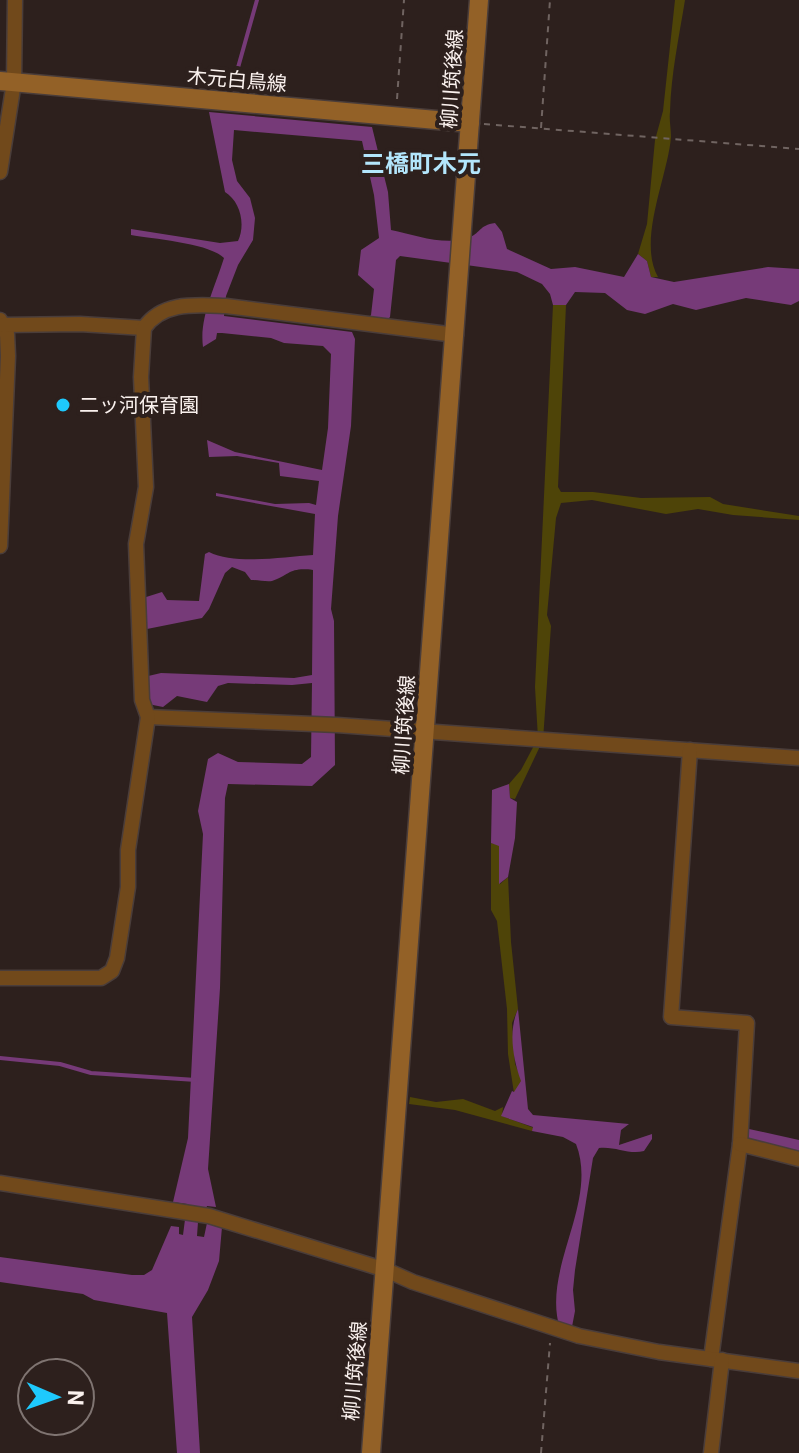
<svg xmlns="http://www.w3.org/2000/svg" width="799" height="1453" viewBox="0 0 799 1453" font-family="Roboto,'Noto Sans JP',sans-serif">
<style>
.green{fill:#4e4408}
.water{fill:#763a78}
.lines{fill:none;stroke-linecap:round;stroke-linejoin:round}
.stream{stroke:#763a78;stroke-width:4}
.minor-casing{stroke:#4a3d3a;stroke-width:17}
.secondary-casing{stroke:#4a3d3a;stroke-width:21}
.path{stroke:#706461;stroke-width:2;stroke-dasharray:6 6;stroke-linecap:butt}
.minor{stroke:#71491b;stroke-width:14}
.secondary{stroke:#936127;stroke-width:18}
.poi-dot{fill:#1ec9fd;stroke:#2d201d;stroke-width:3}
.labels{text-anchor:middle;stroke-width:8;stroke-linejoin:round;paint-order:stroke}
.street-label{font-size:20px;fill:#faf1ee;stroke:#2d201d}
.poi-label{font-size:20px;fill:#faf1ee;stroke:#2d201d;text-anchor:start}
.quarter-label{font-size:24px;font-weight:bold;fill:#b3e6fc;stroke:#2d201d}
</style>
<rect width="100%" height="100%" fill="#2d201d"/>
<!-- green -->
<g class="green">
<path d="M675,0h10c-6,37 -14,74 -15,112 -1,8 1,16 1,25 -3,39 -34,103 -13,140h-7l-4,-16 -9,-7 9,-30 8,-84 8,-29z"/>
<path d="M553,305h13l-8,182 3,5h32l48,6 69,-1 13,7 76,12v4l-66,-5 -35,-6 -32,5 -74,-14 -31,3 -5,15 -9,97 4,11 -8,114 -28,59 -5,-1 -1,-14 12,-14 17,-32 -3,-51z"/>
<path d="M491,843l8,2 1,39 8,-7 3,65 7,67 -6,14 3,41 7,17 -8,12 -6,-39 -1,-45 -10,-88 -6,-11z"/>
<path d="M410,1097l26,5 27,-3 32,12 8,-4 -1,9 32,12 -2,3 -77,-21 -46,-6z"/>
</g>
<!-- water -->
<g class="water">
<path d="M209,112l163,15 16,65 3,38c24,5 53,16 77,8 12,-4 11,-13 27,-15l7,9 5,17 44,20 24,-2 49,10 14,-23 9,7 4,16 23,5 94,-15 31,2v32l-8,4 -45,-7 -50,12 -23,-6 -28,10 -18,-4 -22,-17 -30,-1 -9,13h-13l-3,-11 -8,-10 -25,-12 -117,-16 -4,4 -6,57 -7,7 -15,-5 3,-4 3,-26 -16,-14 3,-25 18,-12 -5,-43 -12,-54 -128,-11 -2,30 5,21 13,17 5,20 -2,22 -15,25 -12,31 -2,20 128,16 3,7 -4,87 -13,90 -7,93 3,12 1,144 -23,21 -84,-2 -3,14 -5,190 -12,181 8,38 -9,-1 -6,16h-3l-1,14 7,1 3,-14 15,4 -3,34 -11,29 -16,27 8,136h-23l-10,-140 -73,-13 -11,-6 -83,-12v-25l132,18h12l8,-5 19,-44 8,1v7l4,1 4,-31 -14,-2 15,-64 15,-304 -5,-23 10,-52 10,-6 20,9 64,2 9,-7 1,-74 -20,2 -64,-2 -10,3 -11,16 -30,-6 -14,11 -15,-3 -4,-27 17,-4 133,5 18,-3 1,-105c-24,-3 -23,5 -41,11 -5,1 -15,-1 -21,-1l-6,-8 -13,-5 -7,6 -16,36 -7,9 -60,12 1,-32 19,-6 5,8 32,1 6,-47 4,-2c26,13 74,5 104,3l2,-41 -99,-18v-3l59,11 34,-1 7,2 3,-24 -39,-5 -1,-13 -42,-7 -28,1 -2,-17 28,12 87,18 6,-42 3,-74 -8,-8 -39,-3 -13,-5 -49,-5h-5l-1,6 -13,8c-4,-29 12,-60 21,-89 -15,-15 -71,-19 -93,-23v-6l89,14 18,-2c8,-17 2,-40 -13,-49z"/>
<path d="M509,784l1,14 7,4 -2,36 -7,39 -9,7v-38l-8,-3 1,-53z"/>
<path d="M518,1009l10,100 5,6 96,9 -8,6 -2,15 33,-11v5l-8,12c-15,4 -29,-5 -45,-3l-6,10 -18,112 -2,20 2,21 -4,21 -11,-3c-19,-60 39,-126 16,-185l-13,-7 -31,-6 1,-4 -32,-11 11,-25 2,1 7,-11c-8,-22 -13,-50 -3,-72z"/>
<path d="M749,1129l50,11v13l-51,-14z"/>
</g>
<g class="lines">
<!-- stream -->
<g class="stream">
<path d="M230,96l27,-96"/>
<path d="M0,1058l60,6 31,9 105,7"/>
</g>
<!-- minor casing -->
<g class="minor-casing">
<g id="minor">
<path d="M0,172l14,-90 1,-82"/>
<path d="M0,320l7,14 1,22 -8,190"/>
<path d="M3,325l77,-1 64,4"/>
<path d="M148,717l189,8 462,33"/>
<path d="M690,750l-19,267 76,6 -7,121 -29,215"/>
<path d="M0,978h101l11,-7 5,-13 11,-71v-37l20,-133 -6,-17 -6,-156 10,-57 -5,-110 3,-49c19,-27 52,-23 82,-22l230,29"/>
<path d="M740,1144l59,15"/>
<path d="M0,1183l209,33 177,54 27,12 166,54 80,16 140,19"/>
<path d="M711,1453l11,-93"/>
</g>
</g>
<!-- secondary casing -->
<g class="secondary-casing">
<g id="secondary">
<path d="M0,81l470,42"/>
<path d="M371,1453l108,-1453"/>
</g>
</g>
<!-- path -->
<g class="path">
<path d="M397,99l7,-99"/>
<path d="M484,124l315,25"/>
<path d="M541,128l9,-128"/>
<path d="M541,1453l9,-110"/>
</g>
<!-- minor -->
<use href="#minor" class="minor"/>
<!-- secondary -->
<use href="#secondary" class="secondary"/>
</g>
<!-- markers -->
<circle class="poi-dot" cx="63" cy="405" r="8"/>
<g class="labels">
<!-- street labels -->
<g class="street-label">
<text transform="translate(452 79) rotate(-86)" y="7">柳川筑後線</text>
<text transform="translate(237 80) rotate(5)" y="7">木元白鳥線</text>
<text transform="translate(404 725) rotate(-86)" y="7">柳川筑後線</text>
<text transform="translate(355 1371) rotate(-85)" y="7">柳川筑後線</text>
</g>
<!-- poi labels -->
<g class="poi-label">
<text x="79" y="412">二ッ河保育園</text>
</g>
<!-- quarter labels -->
<g class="quarter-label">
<text x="421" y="172">三橋町木元</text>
</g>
</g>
<!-- north arrow -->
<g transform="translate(56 1397) rotate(92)"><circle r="38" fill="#2d201d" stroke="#7f7471" stroke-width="2"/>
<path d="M0-6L14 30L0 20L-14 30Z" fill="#1ec9fd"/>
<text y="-12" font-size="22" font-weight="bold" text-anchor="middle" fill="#faf1ee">N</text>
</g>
</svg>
